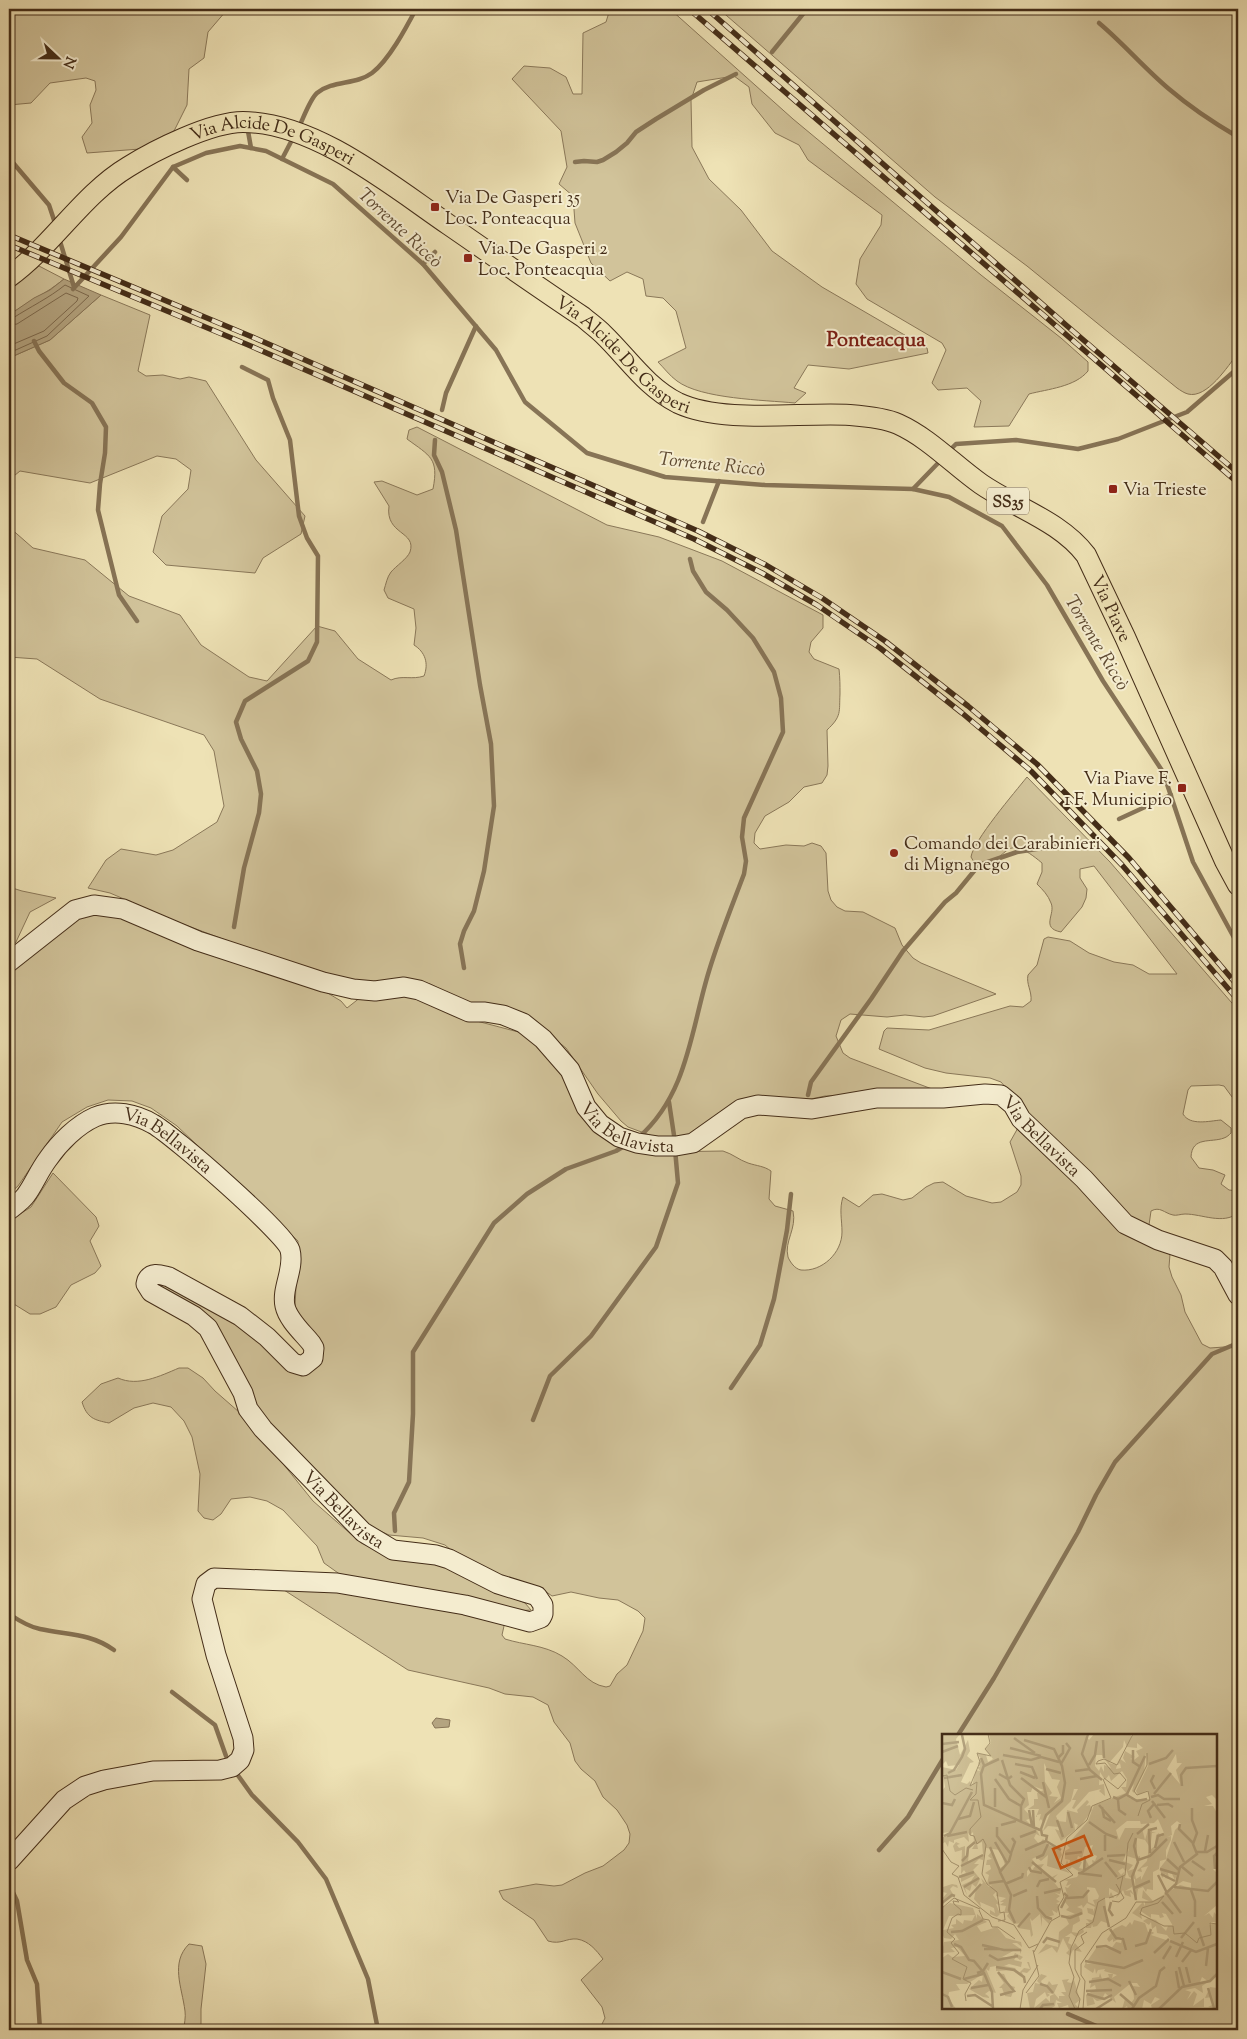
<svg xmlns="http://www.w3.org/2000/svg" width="1247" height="2039" viewBox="0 0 1247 2039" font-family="'Sorts Mill Goudy',serif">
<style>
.green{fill:#d1c39a;stroke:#8a7859;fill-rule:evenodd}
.water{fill:#b4a480;stroke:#877456}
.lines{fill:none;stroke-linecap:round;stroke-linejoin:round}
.shore{stroke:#7c684c;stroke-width:1}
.stream{stroke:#877456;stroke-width:4.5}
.secondary-casing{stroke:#442d18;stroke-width:21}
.primary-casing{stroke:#442d18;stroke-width:22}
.secondary{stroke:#f4eccf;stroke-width:19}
.primary{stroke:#eee2b5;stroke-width:20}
.rail-casing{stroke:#442d18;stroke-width:5.5}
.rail{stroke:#f4eccf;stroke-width:4;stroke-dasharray:11;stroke-linecap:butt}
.poi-dot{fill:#8f2418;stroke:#f4eccf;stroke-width:2}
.labels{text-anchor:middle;stroke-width:4;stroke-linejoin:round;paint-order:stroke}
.shield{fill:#f4eccf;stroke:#79664f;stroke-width:1}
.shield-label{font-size:16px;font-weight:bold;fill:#442d18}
.street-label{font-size:18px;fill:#442d18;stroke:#f4eccf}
.poi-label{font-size:18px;fill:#442d18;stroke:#f4eccf;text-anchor:start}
.water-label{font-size:19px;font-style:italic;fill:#604b32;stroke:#f4eccf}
.quarter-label{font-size:20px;font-weight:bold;fill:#7a1f14;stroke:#f4eccf}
.inset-river{fill:none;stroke:#b4a480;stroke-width:2.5}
.inset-road{fill:none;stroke:#aa9a76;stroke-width:1}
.view{fill:#d8550d;fill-opacity:0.15;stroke:#d8550d;stroke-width:2.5}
.inset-edge{fill:none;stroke:#442d18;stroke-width:2.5}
</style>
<rect width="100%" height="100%" fill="#eee2b5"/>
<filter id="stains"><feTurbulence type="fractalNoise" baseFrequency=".004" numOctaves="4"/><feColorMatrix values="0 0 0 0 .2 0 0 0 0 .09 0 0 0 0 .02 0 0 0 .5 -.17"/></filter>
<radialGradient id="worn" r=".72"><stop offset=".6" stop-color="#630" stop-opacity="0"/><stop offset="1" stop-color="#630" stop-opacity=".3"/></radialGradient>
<!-- green -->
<g class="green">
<path d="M9,9h222l-5,2 -18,21 -4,26 -15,11 -2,36 -13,26 -34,18 -53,4 -5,-16 10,-14 -2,-18 6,-15 -1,-9 -9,-3 -36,5 -19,20 -22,2z"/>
<path d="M610,9h60l123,110 188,156 80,63 27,24v9c-13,16 -40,18 -59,23l-20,32 -35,1 7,-26 -14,-13 -29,2 -6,-7 14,-33 -4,-7 -75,-44 -11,-15 4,-25 21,-34 1,-10 -74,-55 -9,-15 -24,-12 -23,-29 -3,-17 -15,-11 -37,6 -6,18 1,47 17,32 32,31 31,41 50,36 105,61 1,5 -79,16 -41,-4 -14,23 12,5 -11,10c-31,-3 -94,-4 -118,-22 -7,-5 -13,-13 -19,-19l28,-14 -10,-37 -13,-13 -17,-2 -3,-17 -16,-7 -17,9 -19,-18 -16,-40 -2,-27 -14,-12 8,-17 -6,-36 -49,-52 12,-13 26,2 16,9 7,17h9l1,-61 23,-11z"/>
<path d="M719,9h519v344c-10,13 -31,46 -50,41 -4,-1 -8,-4 -11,-6l-150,-122 -92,-69z"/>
<path d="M39,266l25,13c-17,14 -37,24 -55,36v-29l7,-2z"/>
<path d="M101,295l49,20 -12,56 8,5 17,-1 17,4 9,-2 17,4 50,79 49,56 -4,18 -38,24 -8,15 -89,-8 -13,-13 9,-36 26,-27 3,-19 -15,-11 -19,-3 -67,27 -70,-12 -11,9v-122l41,-18z"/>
<path d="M417,427l190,98 52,12 63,24 101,54v13l-12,14 -2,10 5,7 25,10c1,9 1,16 1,25 -1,18 2,22 -13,36l1,36 -1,9 -5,8 -18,4 -15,15 -24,14 -10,17 -1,10 6,6 26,-4 18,1 8,-3 9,3 5,7 2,38 3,9 6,7 8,4 18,1 32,16 7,17 11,13 8,5 75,31 -63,22 -9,1 -19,-2 -18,2 -37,-3 -9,6 -5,16 7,17 7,5 90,34 -115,4 -19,4 -30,-3 -85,38 -28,5 -35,-13 -7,-6 -23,-27 -32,-46 -45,-35 -54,-10 -37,-19 -19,-5 -9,-1 -29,6 -36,-6 -50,-15 -107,-40 -70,-30 -22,-5 18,-28 15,-11 35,6 17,-5 44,-28 7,-16 -10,-55 -10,-16 -104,-36 -63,-40 -28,-2v-130l24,21 52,12 44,36 51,19 21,30 48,32 18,4 50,-55 18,5 23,28 33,21c11,-5 21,0 33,-4 5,-13 1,-24 -10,-31l2,-17 -2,-19 -26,-11 -4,-8c2,-6 3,-13 7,-18 5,-6 16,-13 19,-20 7,-21 -25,-17 -21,-46l-15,-24 8,-1 35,14 16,-6c6,-31 -3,-33 -26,-50l2,-9z"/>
<path d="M1027,777l83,85 128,148v100l-3,-9 -11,-15 -5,-1 -28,1 -3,4 -5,24c7,12 26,7 38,6l10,8v5c-2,2 -4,4 -7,5 -13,5 -32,-2 -33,19l8,11 14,2 12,5 -4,9 8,6 9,1v22c-15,12 -36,1 -53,1 -4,0 -9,2 -12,1 -9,-2 -13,-9 -22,-4l-2,14 -4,2 -24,-14 -75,-79 -45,-52 -11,-4 -44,-5 -21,-5 -46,-19 5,-18 3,-3 42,2 81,-24 13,1 8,-6c1,-10 -5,-17 -3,-26l9,-10 7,-26 4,-2 22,4 19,12 25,9 19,3 16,9h28l-83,-108 -14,3v9l7,11 -1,9 -4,9 -21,25c-21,-4 -5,-18 -10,-29 -3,-8 -8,-13 -14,-19l5,-12v-9c-39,-33 -31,-4 -64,6l-7,-12c2,-16 44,-65 56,-80z"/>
<path d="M9,887l13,4 34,7 -26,14 -14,30 -7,7z"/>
<path d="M88,914l27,1 211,77 15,9 6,7 14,-11 43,-4 65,26 57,15 36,36 18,43 26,27 18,7 35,5 64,-1c10,3 16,9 25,12 9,3 16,3 23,8l-2,28 6,7 18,5c4,18 -9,30 -5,46 2,5 7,12 13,13 21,2 41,-17 41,-38 0,-12 -3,-23 1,-35l16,10 14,-12 9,-1 21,6 9,-2 14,-11 8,-4 9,-1 23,14 26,7 9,-1 16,-10 4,-7v-9l-11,-34 9,-16 105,104 31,19 15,5 -1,13 3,10 9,18 4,17 17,32 8,4 28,-2v684h-639l6,-12 -3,-11 -21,-27 22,-21c-7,-9 -14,-18 -26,-20 -11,-1 -16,6 -29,2l-14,-21 -31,-21 -4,-8 37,-7 18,2 8,-1 23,-12 18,-7 21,-16 5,-7 1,-9 -3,-9 -10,-15 -14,-13 -8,-16 -14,-12 -6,-8 -5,-18 -16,-21 -6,-17 -15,-8 -28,-3 -16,-6 -81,-18 -124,-80 60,-3 158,35 2,4 -2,9 3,4c19,6 39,6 57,17 17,10 24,28 44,31l4,-1 7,-12 10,-9 16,-34 2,-13 -7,-7 -20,-11 -19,-2 -28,-6 -19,4 -11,-8 -8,-3 -58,-15 -30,-25 -22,-7 -34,-3 -22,-10 -99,-93 -53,-105 -59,-42v-4l37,11 73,52 52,18 -23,-54 3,-67 -121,-115 -26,-18 -19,-7 -24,-1 -21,7 -25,15 -44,64 -9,8v-223l70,-55zM943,1735h273v273h-273z"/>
<path d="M53,1173l43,44 3,9 -9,15 11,25 -6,7 -24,12 -15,22 -16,7h-10l-21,-13v-80l22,-14z"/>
<path d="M179,1368h9l15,10 12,13 32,28 66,82 48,42 31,15 48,7 85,38 6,7 -16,1 -167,-31 -24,-17 -7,-17 -34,-36 -16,-9 -17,-4 -19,2 -10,15 -8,6 -9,-2 -6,-7 2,-37 -8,-37 -8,-16 -13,-14 -18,-4 -19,5 -25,15c-15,-3 -22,-5 -27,-21l19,-18 17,-6c20,9 42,-2 61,-10z"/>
<path d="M189,1944l13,2 4,18 -5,45v21h-17c0,-6 2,-13 1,-19 -3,-24 -15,-48 4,-67z"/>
</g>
<!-- water -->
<g class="water">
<path d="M64,279l37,16 -51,45 -41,18v-43l25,-17 16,-8z"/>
<path d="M436,1718l14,2 -1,7 -14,1 -3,-5z"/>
</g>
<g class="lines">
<!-- shore -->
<g class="shore">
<path d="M9,319l4,-1c17,-11 36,-20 52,-33l24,11 -42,40 -38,17"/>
<path d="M9,325l8,-1 49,-31 12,5 -1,3 -33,30 -35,15"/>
</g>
<!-- stream -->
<g class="stream">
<path d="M1099,23c24,20 45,45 70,66 21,18 45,34 69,48"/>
<path d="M772,52l35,-43"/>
<path d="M299,127c4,-8 11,-28 18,-34 16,-13 39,-8 55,-20 17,-13 34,-45 44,-64"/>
<path d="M248,131l3,17"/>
<path d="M9,158l40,47 7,21"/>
<path d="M282,159l12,-23"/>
<path d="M575,162l9,-1 13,1 6,-2 13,-8 11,-9 9,-11 20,-13 48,-29 32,-16"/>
<path d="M173,167l14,13"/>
<path d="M59,238l15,49"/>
<path d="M423,264l12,-12"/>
<path d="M73,289l48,-52 52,-70 33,-14 34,-7 26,5 67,33 90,80 73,86 29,52 62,51 78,24 100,8 148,4 36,8 53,29 45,59 56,96 60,91 30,90 45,83"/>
<path d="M34,341l5,10 25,32 28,20 14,24 -1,26 -5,31 -2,26 21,85 18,26"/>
<path d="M442,410l4,-17 30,-67"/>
<path d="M435,440l-1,15 8,17 14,58 24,155 11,59 3,62 -10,65 -10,40 -10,20 -4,13 4,24"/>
<path d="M949,451l7,-7 60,-4 62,9 40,-10 69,-27 51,-44"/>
<path d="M913,489l29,-30"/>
<path d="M703,522l16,-41"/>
<path d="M1119,819l52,-24"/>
<path d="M234,927l10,-59 15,-55 2,-19 -4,-23 -16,-32 -5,-17 9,-21 63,-40 9,-19 1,-86 -11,-18 -8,-22 -9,-76 -17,-42 -5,-18 -26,-13"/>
<path d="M808,1095l3,-13 60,-83 32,-48 42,-49 11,-9 23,-28 38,-13 52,-8"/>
<path d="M669,1102l6,40"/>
<path d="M639,1137c49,-43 52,-108 70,-166 10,-33 23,-65 35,-97l2,-13 -4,-24 2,-19 39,-86 -2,-34 -7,-26 -21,-34 -26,-28 -21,-18 -13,-21 -3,-12"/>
<path d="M731,1388l29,-43 14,-46 13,-69 4,-36"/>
<path d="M533,1420l17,-44 41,-40 65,-89 22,-64 -3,-34"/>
<path d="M395,1531l-1,-18 15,-31 4,-68v-62l81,-129 33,-29 39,-25 50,-18 10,-6"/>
<path d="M9,1614c9,6 20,13 31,15 28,6 50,4 74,21"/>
<path d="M172,1692l43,33 11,31"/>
<path d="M958,1735l36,-57 84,-146 18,-37 19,-33 97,-108 26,-11"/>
<path d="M237,1774l15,21 46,47 28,37 42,100 10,51"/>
<path d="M879,1850l29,-33 35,-58"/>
<path d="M9,1884l8,17 10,59 10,24 3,46"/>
<path d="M1068,2014l38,16"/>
</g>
<!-- secondary casing -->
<g class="secondary-casing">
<g id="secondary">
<path id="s1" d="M9,962l66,-52 19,-5 29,4 75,32 125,41 30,7 22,2 29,-4 15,3 50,22h16l18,3 20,8 20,16 27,31 16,37 14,17 19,13 18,6 20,3h19l17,-3 48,-34 17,-4 54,4 65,-11h66l42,-4 16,1 12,10 8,14 63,60 41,45 33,16 57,19 8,8 15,28"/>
<path id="s2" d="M9,1210c5,-4 13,-9 17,-15 8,-11 13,-24 22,-36 11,-16 29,-34 47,-42 19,-8 41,-3 58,7 20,11 132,109 137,126 5,19 -9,38 -5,56 3,14 18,27 26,37l3,5 -1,10 -10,8 -10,-3 -26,-26 -27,-21 -71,-39c-8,-2 -17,-6 -22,3l-1,4 5,8 43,24 14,12 35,65 5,16 15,20 100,103 30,18 43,5 13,4 49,25 39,12 6,9v9l-2,4 -11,4 -65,-17 -128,-22 -123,-5 -8,6 -4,15 14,56 27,83 1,12 -4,10 -8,7 -12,3 -67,1 -49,9 -19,6 -21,14 -55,61"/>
</g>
</g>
<!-- primary casing -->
<g class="primary-casing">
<g id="primary">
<path id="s3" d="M9,277c43,-31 74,-83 119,-110 27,-17 83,-45 115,-45 72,0 149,64 206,103 45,31 89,62 134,92 7,6 14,11 20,17 25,24 43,53 75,69 45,21 122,9 172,12 13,1 37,4 48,9 31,14 56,41 83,60 35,24 79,37 105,71l39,82 100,224 13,24"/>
</g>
</g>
<!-- secondary -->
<use href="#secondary" class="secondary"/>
<!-- primary -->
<use href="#primary" class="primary"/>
<!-- rail casing -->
<g class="rail-casing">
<g id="rail">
<path d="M689,9l549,474"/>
<path d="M707,9l359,316 172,148"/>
<path d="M9,235l241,101 448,195 68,34 56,33 63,43 83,65 69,58 92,94 109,128"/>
<path d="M9,245l237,99 448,195 68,34 55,32 63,43 82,65 69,58 91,94 116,135"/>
</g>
</g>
<!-- rail -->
<use href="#rail" class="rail"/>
</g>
<!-- markers -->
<g class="poi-dot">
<rect x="430" y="202" width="10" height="10" rx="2.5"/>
<rect x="463" y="253" width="10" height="10" rx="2.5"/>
<rect x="1108" y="484" width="10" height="10" rx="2.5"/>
<rect x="1177" y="783" width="10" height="10" rx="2.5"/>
<circle cx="894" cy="853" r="5"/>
</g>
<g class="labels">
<!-- shield labels -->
<rect class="shield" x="987" y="487.5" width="42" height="27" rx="4"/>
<g class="shield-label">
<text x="1008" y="507">SS35</text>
</g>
<!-- street labels -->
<g class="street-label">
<text dy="6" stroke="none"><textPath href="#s3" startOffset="319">Via Alcide De Gasperi</textPath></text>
<text dy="6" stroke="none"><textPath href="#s3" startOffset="739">Via Alcide De Gasperi</textPath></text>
<text dy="6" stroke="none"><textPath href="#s3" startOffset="1324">Via Piave</textPath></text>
<text dy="6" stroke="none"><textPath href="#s1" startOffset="710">Via Bellavista</textPath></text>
<text dy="6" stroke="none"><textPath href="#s1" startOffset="1160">Via Bellavista</textPath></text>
<text dy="6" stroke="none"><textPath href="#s2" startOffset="210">Via Bellavista</textPath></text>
<text dy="6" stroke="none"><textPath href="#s2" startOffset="1005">Via Bellavista</textPath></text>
</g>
<!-- poi labels -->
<g class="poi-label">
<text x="445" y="203">Via De Gasperi 35<tspan x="445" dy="21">Loc. Ponteacqua</tspan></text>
<text x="478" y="254">Via De Gasperi 2<tspan x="478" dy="21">Loc. Ponteacqua</tspan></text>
<text x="1123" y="495">Via Trieste</text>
<text x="1172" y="784" text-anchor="end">Via Piave F.<tspan x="1172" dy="21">1 F. Municipio</tspan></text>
<text x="904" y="849">Comando dei Carabinieri<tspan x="904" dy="21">di Mignanego</tspan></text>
</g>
<!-- water labels -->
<g class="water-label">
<text transform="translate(401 227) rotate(43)" y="7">Torrente Riccò</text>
<text transform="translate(712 463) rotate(6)" y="7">Torrente Riccò</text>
<text transform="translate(1098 642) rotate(59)" y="7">Torrente Riccò</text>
</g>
<!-- quarter labels -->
<g class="quarter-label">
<text x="876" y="346">Ponteacqua</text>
</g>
</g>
<!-- overview -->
<g transform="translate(942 1734)">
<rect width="275" height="275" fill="#eee2b5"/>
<path d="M0,0h18l-4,5 4,16 8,-15 2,11 -3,5 7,6 -4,1 -9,19 6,2 3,-3 2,5 4,-16 4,1 -3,-4h3l-2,-4 3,-4 -4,-6 9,2 2,7 5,-3 -8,-10 6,-6 -2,-9h96l4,6 5,-6h37v3l2,-3h84v66l-5,-5 -6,2 6,7 -8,2h9l4,7v56h-4l4,4v32l-13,11 5,-3 4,5 1,-6 3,4v7l-3,-1h-3l-2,3 6,-2 2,3v48l-8,8 -7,-5 -2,5h8l-6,4 1,7 -8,-5 -10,2 6,2 -4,8 7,-9 3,3 -4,12 11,-8v9l-52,2 -1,-4 9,-6 -5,-2 -4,7 -7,-4 -2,9h-14l-1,-3 -5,3 3,-10 6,4 3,-4 -1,-13 7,1 -3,-4h-6l-17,14 2,6 -11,-10 -2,4 4,2 -10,2 -4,-3 2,6 -8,2 -1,-11 10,-6 -1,-4 -5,3 2,-10 7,-1 1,-4 2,6 7,-2 -1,-3h5l-1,4 5,-3 -13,-4 1,-2 -7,1 -2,4 -1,-6 -2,5 -9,-6 2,-5 1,2 8,-1 -7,-3 9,-13 14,2 5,-7 5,1 1,-6 -9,5v-3l-4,3 -2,-3 7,-10 8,-4 4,2 4,-5 2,3 2,-5 11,3 3,9h5l1,1 -3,2 21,7 -5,-7 -10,-2 -1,-7 -4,3 -1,-7 -2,3 -6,-4 5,-3 8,2 10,11 2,-5h5l-7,-12 -4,-1 2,4 -4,1 -1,-3 -8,-1v4l-12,-8 4,6 -2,-1 1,4 -10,-6 11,-11 2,4v-4h6l-9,-4 1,-8 10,11 27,-16 11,3v-5l-8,-2 -8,5 2,-12 -2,6 -3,-6 -4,-1 1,6 -4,-1 1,-4 -4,4 -2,-10 7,-9 -7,2 -1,8 -6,3v18l-6,-1 -1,3 -3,-5 -5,2 -2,13 -1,-23 -6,-2 -4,-11v5l-2,-3 -5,3 3,4 3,-3 -1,5 3,-3 -1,4 7,1v8l-7,4 6,-1 3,5 -4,-3 1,5 -6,-2 -2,-5 -2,3 -5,5 2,-5 -9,-5v8l2,-4 3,6h-9l2,25 -6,-2 -4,5 -4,1 -1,-3 -1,4h-5v-5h4l-4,-4 6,1 3,-4 -7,-3 -1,-5 6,1v3l2,-5 -8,-4 -4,5 -1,-3 -5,2 5,2 1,5 -4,2 1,5 -7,4 -1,7 6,1 5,-4 1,3 -8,5 -5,-4 -6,4h5l-2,6 4,2 -1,4 4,-6 7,9 -9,-2 -3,6 -4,-3 3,-3 -6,-12 -6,15 -5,-6 -14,7 8,-10 12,3 1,-15 10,-8 -4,-8 10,-2 -9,-4 3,-3 -4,-5 3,-4 -3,-11 3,1 3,-4 -5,2 2,-5 -4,-1 13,-3 3,-5 -8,-5 -3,3 4,3 -4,-2 -4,-5 2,-6 2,5 1,-5 -5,-1v-8l5,-3 -3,-3 21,-24 6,-16 32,-12 -5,-6h5l1,-8 -5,-8 -11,10 -2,-6 -4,5 -5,-8 -1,13 5,-1 1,12 -6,-5 2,-2 -12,3 -15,17 -2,-1 4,-8h-4l6,-11h-4l-3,12 -15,15 2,5 8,1 1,-12 11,3 -1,-3 10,-10 2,2 -3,4 4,-1 2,5 -12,17 -4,2 2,-4 -4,-2 1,7 -14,11 -6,-12 5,2 -1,-4 -11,-1 -5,5 8,-20 -8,11 -2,-3 -2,2 2,-7 -4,1v2h-1l3,-8h-11l6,-4v-6h4l-1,-6 7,-3 -11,-4 -2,6h-4l2,13 -5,4 8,9 -6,2 5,5 1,-3 8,14 -4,-2 -2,4 5,6 4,-5 5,6 11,2 3,8 -4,7 12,11 -23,-7 1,-11 -7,6 -5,-4 -4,2 3,4 -8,8v6l9,-12 8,-1 -3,4 9,10 8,-4 -6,6 9,11 -1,3 -5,-1 5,3 -4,3 4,3 -4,1 4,2 -3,8 -5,-3 2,5 -6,2 3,2 -2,5 -7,-7v10l-2,-13 -8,7 -2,-3 3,17 -2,2 -1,-7 -12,-2 5,-5 -9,1 -7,-8 2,-3h-5l2,-7 -6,-1 4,-3h-4l6,-4 -10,-2 1,-5 -4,4 7,10 -4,-1 4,10 -3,3 -7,-3v-4l5,3 -1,-5 -14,-6 1,5 -7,-8 2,-10 7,-6 -2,-5 8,9 3,-1 -5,-2 2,-9 -4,-2 6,-4 -1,-4h-4l1,-5 5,-1 -4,-3 3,-4 9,16 5,-3 -5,-15 -14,-2 -3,12 -4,-1 -5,5h5l-6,6 7,9 -4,8 -4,-3 -2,7 -5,-3 2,7 -5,-10 9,-4 4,-6 -14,7v-7l5,-2 -2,-3 -3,4 1,-24 -7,2 -2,-6 3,-4 4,2 -3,1 2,3 6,-2v11l4,-8 -1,14 15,-9 -1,-12 -5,2 1,5h-6l3,-5 -5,3 4,-5 -1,-10 -3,3 -2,-2 1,9 -5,-5 -10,3v3l-5,-2 -1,6 -3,-5 -3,2v-6l9,-6 -9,1v-42l3,-4 -3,-20 14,3 3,-5 -11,1 -2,-5 -4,4zM182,6l3,7 10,1v-5l6,5 -7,3 3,5 -5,4 -4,-1 5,-2 -10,-6 -2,7 3,5 -6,-4 -2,6 2,-2 1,5 -5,1 1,-4 -8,-2 14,-16zM204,18l2,14 -12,25 2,4 10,-5 2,9h-19l-3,-6 6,-9 -2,7 2,2 10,-21zM234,20l1,9h5l-6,7 4,14 -13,-15zM154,21h6l9,13 -7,-3v7l-3,-6 -2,5 -4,-5zM102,29l8,16 8,1 -3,7 4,11 -7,5 4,-6 -9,-1 3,-3 -7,-11zM216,85l6,14 -3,4 -2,-4 -3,2 -1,11 -5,4 2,-17 4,-1h-4v-4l-4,2 -3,10 -4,-16 13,-1zM185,87h13l2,7h-17l-6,12 -3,-10zM235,87l4,3 -6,6 -9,29v-9l5,-10v-4l-4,1 5,-2 -1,-9zM195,104l8,2 4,6 -2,15 -10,10 5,1 -1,-4 7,-2 -7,14v-4l-5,3 -2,-10 -6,2 5,-6 -10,-4 6,-13 -2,8 13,4v-4l-3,1zM151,111l-3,8 7,3 -2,5 -3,-1 1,5 -4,1 -4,-8 -2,9 4,3 -8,-2 3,-6 -5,-3 1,-3 4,2 3,-11zM145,153l8,1 4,8 -1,3 -5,1 2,5 -7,-3zM0,146l1,7 9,-3 5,1 1,3 -5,-2 -3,3 4,7 -8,5 -4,-2 5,-6 -5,-1zM8,169l23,5 4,11v-5l10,8 -10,4 4,6 16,-5 9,11 15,4 1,5 -5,-4h-5l10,7 -2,4v-4h-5l-13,7h11l2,-4 8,4 -3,3 -4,-3 -2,3 8,2 -1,5 -12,-3 -5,2 11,2 4,5 5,-5 6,1 -3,-7h2l2,7 -4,4 -5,-1 2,7 -12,-9 -16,1v-5l-6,1 -1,4 -3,-2 10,24 -7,-2 -4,3 2,1 2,2v1l-6,-1 -14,-8 10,-9 3,2 1,-8 -16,10h-11l4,6 -11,2 -1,5 8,12h-14v-51l6,-4 4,3 13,-1 -8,-9 -6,1 4,4 -13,1 2,-11 15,-2 -4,-6 -4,5 -7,-1 -2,-5v-25zM33,181l-3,6 -8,-1 -1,4 -7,-5v5l-5,1 3,3 -11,2 6,-14zM55,239l7,1 5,11 6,2 -4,10 -6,-1 -3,-8h-3l5,-5zM99,240l6,2 -6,5 2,4h4l2,-4 3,4 6,-1 -4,9 5,6v-3h6l-4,-4h5l-4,-12 7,-1 -2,3 4,1 3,-3 6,20 -5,4 5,5h-11l-1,-4 -9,3 -2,-5h5l-6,-3 -1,6 -5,3h-20l-3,-16 6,-1 2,-9 5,1 -3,-3zM103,258l2,5 3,-2 -3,-2 7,1 -4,2v6l-4,-4 -12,10 2,-9zM268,253l7,1v21l-9,-2 4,-2v-8l-7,1z" fill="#d1c39a" fill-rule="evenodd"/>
<path class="inset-river" d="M146,0l-6,20 8,16 12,10M72,4l21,15M82,6l30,9 8,17 3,17 -3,18 -16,14 -5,14 1,6 5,1 -1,5 15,9M161,6l1,18M0,10l17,-2M68,14l31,8M191,16v12l6,4M0,18l16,-6M61,21l28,5 10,-3 18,5M39,24l3,7 -3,9 3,31 56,25M116,24l5,-5v-8M60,26l8,25 14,14 -3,7M73,30l17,3 5,12M119,30l9,-16 -4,-5M207,30l17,-6 7,-8M147,31l6,-10 2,-14M42,32l15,-7M104,35l15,4M133,37l15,-2M78,38l15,6M6,39l6,-3 8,-13 3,-8 -3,-14M57,40l9,5 4,-3M212,41l-3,6 4,8M2,44l18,-3M79,44l25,19M53,45l14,20 12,7v15M138,45l17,-3M101,48l6,26M240,52l-1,-11 5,-7 31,-2M53,54v19M212,60l17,-21M185,61l10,6 10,-2M171,63l5,2 9,-5 18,-38M209,63l7,-2 6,4h16M176,66l1,10 7,5M210,67l13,17M0,69l10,2 3,-6M157,71l16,18M215,71l11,-1 5,3M160,73l2,10 7,4M87,76l3,16M91,76l1,18M126,78l4,16M209,84l-3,-7 7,-8M16,85l12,-3 4,-14M115,86l6,17M147,88l17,12 11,4M238,90l-1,5 14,14M59,91l15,-4M55,93v9l14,18 -2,7 -9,11 11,23 -2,15 6,13M195,100l12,-10M2,102l6,-3 22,-41M5,102l20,-4M78,103l16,-6M53,108l12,21M232,108l10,20M48,113l10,24M213,114l3,-12 6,-2M83,116l21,-9M163,117v-16M263,117l3,-16M255,118h10l10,-6M69,119l4,-11 -3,-4M208,119l-1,-23 8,-2M123,120l17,-2M165,122l18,-1M94,124l7,-3 5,-11M225,125l12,11M167,126l16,4M196,126l12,-4 17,-17M20,127l5,-5 1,-8 7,-6M250,127l13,9M90,128l24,20M163,128l12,15M19,132l22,-11M239,132l12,10M87,133l2,4 11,2M218,135l17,5M273,135l-1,-13 3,-3M142,137l1,-15M136,139l24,3M139,139l22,-15M219,140l14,7M216,141l9,18M17,143l15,-5M47,149l15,-2M63,150l17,-7 1,-4M22,153l15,-9M95,153l3,-6 9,-2M232,153l34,4 9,-9M192,154l16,-7M249,156l4,11v16M102,159l17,-4M223,160l11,-10 4,-17 17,-13 -4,-10 4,-11 -5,-13v-12M225,160l14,19M71,162l14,-6M95,162l1,12 8,9 6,2M27,163l12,-13M125,164l16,-1 6,-7M194,166l-4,-23 6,-15 -4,-16 2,-8M169,168l-2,8 4,6M220,168l11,12M0,169l10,-8 3,1M162,172l5,21M119,174l6,-12 -3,-3M119,182l9,2 12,-5M76,193l12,-14M256,194l6,18M168,195l6,9 7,1 3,11M9,198l11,-1 21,-11M239,204l13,-16M228,207l26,11 21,-8M101,209l4,-5 13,4M12,210l7,3 8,13 5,1 10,12 8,19 1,17M40,211l22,5h17M193,212l11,-3 5,-14M154,213l10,-1 15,7M42,215h16M212,219l15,-14M47,221l9,5 20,-4M234,223l7,-15M221,225l8,-13M143,227l39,7 19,-8M240,228l10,-13M264,232l2,-18M54,233l18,3 10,7 1,6M237,233l5,19M244,233l4,16M234,237l3,17M0,238l19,7M56,238l16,19 -14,4M35,239l6,-2 5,-8M22,245l19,-5M187,247l7,14M147,248l19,-3 13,7M98,250l7,2 6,7M29,254l17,-3M266,254l6,20M144,257l26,-1M0,260l6,3 4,10M145,260l17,5 8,-4M178,260l14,12M25,262l8,-1 17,11M98,275l3,-4 11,-1M154,275l16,-10M190,275l7,-11 17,-12 4,-15 5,-4M217,275l23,-22 28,-6 7,-7"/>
<path class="inset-road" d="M46,0l2,9 -5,6 6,7 -14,-3 3,9 -10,24 7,-4 -1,12 -6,6h8l3,17 -11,12v6l4,1 3,8 6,-5 3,6 -4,29 5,10 10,8 3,21 4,-1 1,8 -7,1M156,27l-2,3 9,-1 9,11 6,-1 6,7 -8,9 -14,-11M156,27l6,-2 13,6 16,-31M0,39l1,3 4,-1 3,16 5,4 11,-7 7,2M196,82l4,-12 8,-4 -2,-9 -11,4 -3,-4 13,-26v-12M0,115l9,13 8,4 -7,8 6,3 6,18 28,22 22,8 15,23 9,-4M175,145l8,-4 3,-32 5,-10M13,164l4,4 -6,-1 1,3 7,6v5l-3,-1 -6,4 -5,14 8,7 -4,4 8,10 -7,6 15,8 -4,12 8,4 -6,11 1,7M167,164l10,-4 4,-18M170,167l7,1 5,-4 -8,-14M0,174l12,-10 26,11M37,176l4,9 6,1 3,7h6l17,12M92,218l17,-31 9,-5 -2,-9 6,-10 -4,-15 13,-7 -12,-12 6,-25 20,-18 5,-14 19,-8 -8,-19M81,256l15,-25M84,259l13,-17 -6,-26M78,275l3,-19M133,275l-6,-13 5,-19 -5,-14 2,-15 8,-17 14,-9 5,-20 7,-4M136,275l2,-10 -4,-7 4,-13 -5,-10v-19l9,-7 -3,-7 6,-4M141,275l2,-28 -4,-6v-11l21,-31 24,-15 10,-16h16l12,-6 -6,7 -16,5 -2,6 24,12h9l1,8 11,-1 12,10 2,-5 12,-3 -1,-12 7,1"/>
<path class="view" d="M142,102l8,19 -31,13 -8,-19z"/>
<rect width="275" height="275" class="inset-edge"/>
</g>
<!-- margin -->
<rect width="1247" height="2039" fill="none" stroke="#eee2b5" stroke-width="30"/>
<rect x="10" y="10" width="1227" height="2019" fill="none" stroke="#442d18" stroke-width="2.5"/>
<rect x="15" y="15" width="1217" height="2009" fill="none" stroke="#442d18"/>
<!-- north arrow -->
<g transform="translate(58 58) rotate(112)" stroke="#f4eccf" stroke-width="4" paint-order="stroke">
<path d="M0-4L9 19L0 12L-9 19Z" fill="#442d18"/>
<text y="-8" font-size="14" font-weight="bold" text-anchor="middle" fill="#442d18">N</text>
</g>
<rect width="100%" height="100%" filter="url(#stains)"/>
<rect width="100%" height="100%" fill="url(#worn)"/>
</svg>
